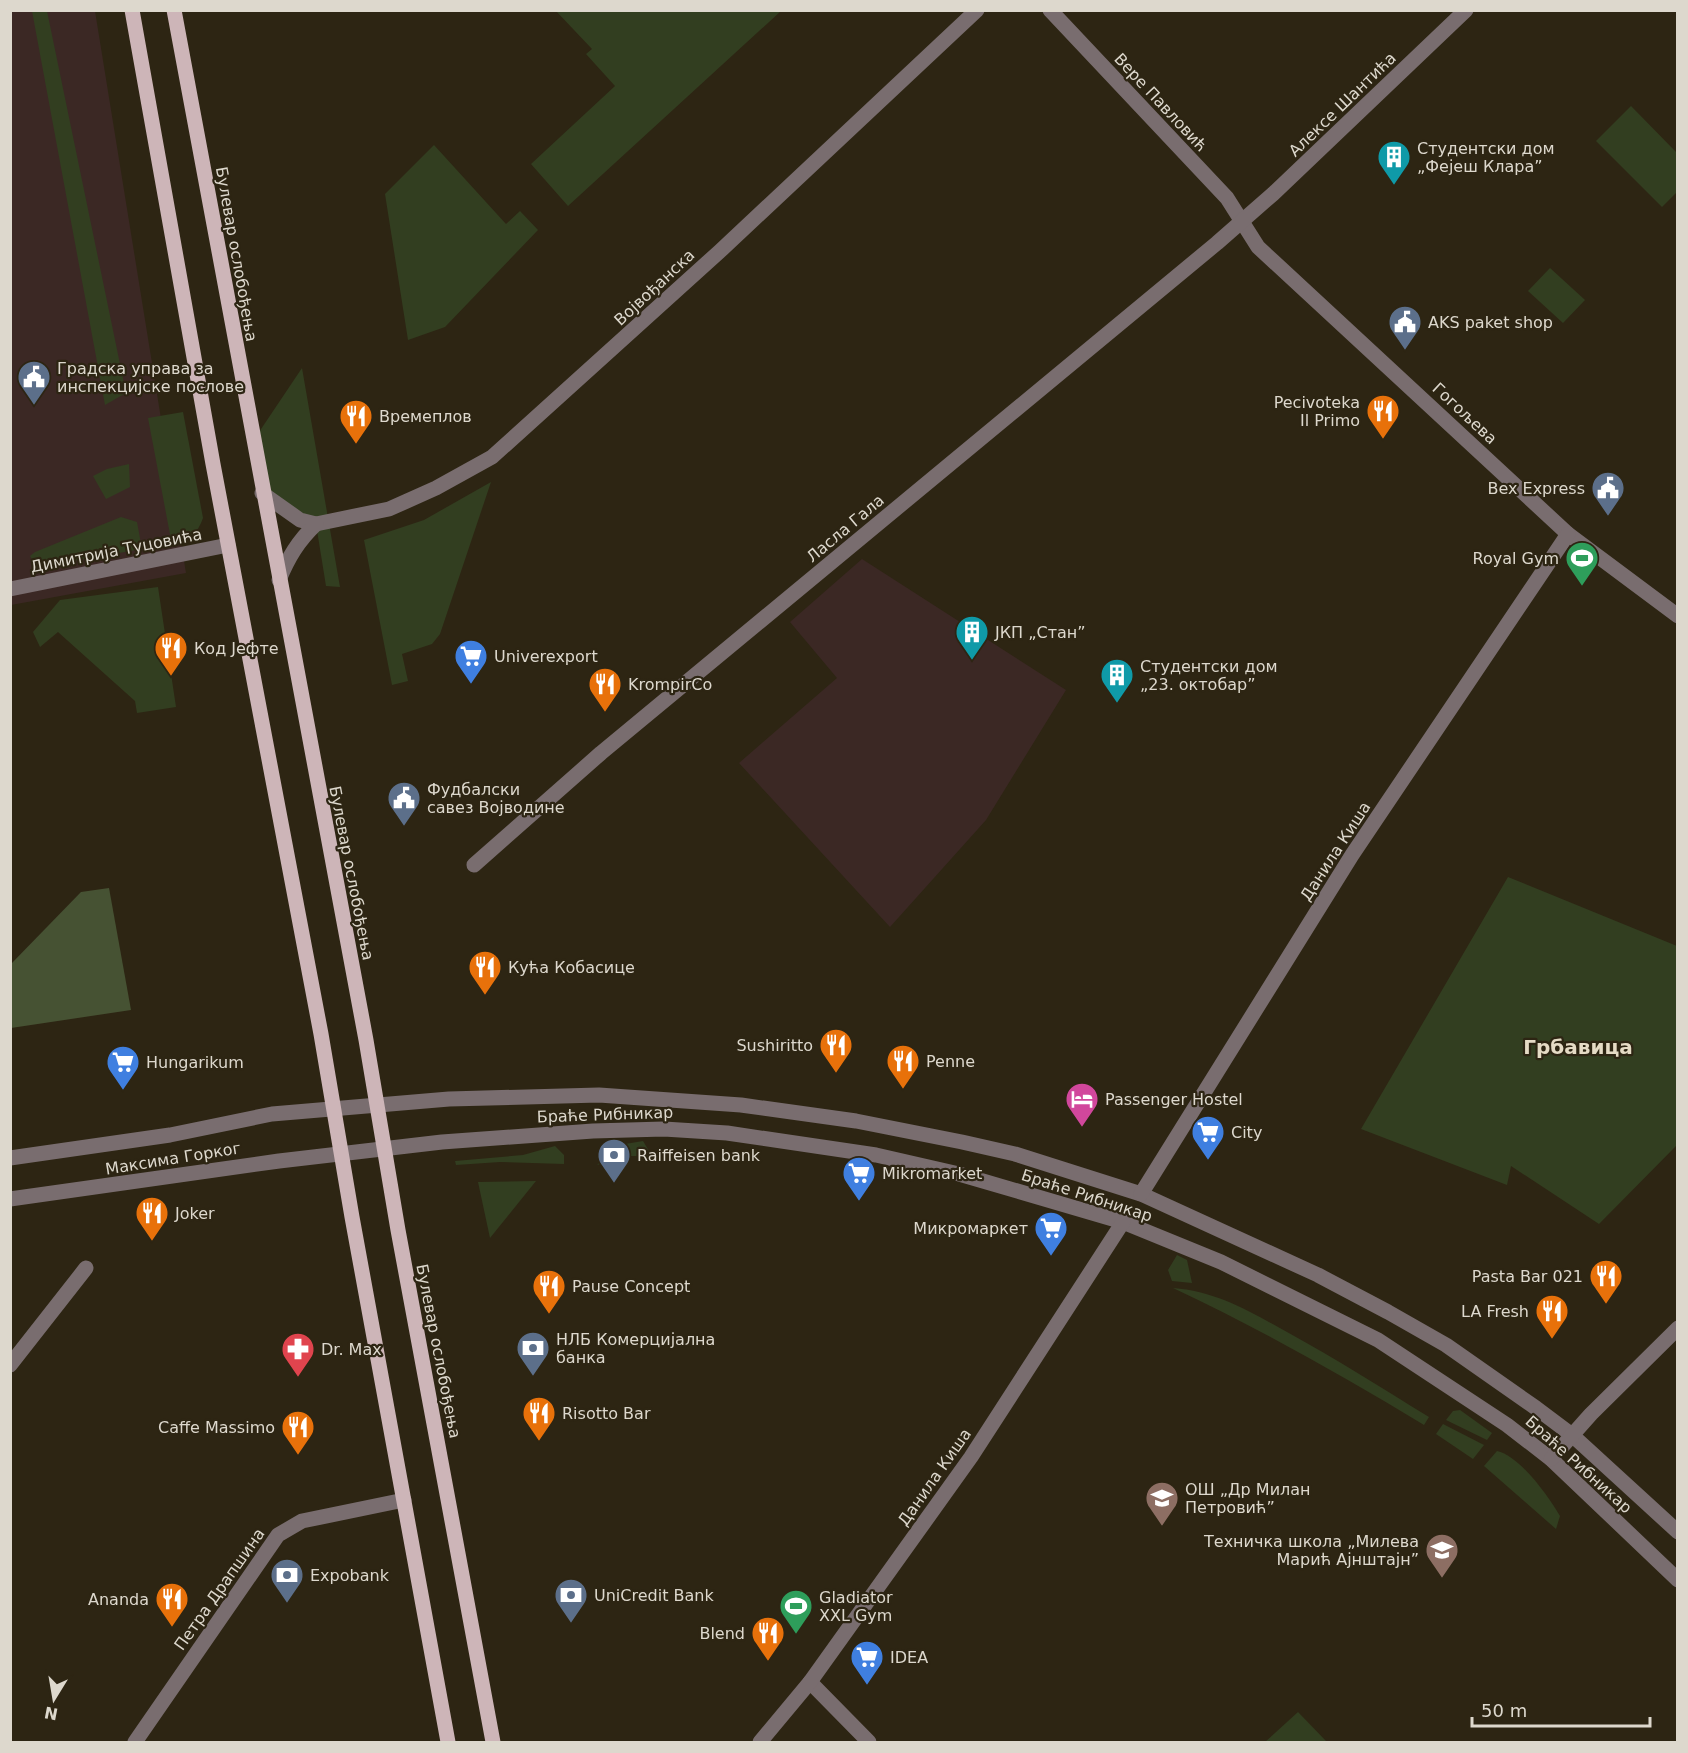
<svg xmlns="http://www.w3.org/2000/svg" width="1688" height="1753" viewBox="0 0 1688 1753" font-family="'DejaVu Sans',sans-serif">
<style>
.commercial{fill:#3b2824}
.green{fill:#323e20}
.forest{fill:#465233}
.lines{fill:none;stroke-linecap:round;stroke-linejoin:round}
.minor{stroke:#796d6f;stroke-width:15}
.major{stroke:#cdb5b8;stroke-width:15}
.labels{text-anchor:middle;stroke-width:4.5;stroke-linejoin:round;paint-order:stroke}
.street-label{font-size:16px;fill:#ddd8cd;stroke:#2d2513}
.poi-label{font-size:16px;fill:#ddd8cd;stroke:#2d2513;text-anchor:start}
.quarter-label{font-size:20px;font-weight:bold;fill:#e5dbc5;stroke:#2d2513}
</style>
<rect width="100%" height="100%" fill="#2d2513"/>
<!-- commercial -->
<g class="commercial">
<path d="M11,11h84l91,562 -175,32z"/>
<path d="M862,559l204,131 -80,130 -96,107 -151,-164 98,-85 -47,-56z"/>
</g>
<!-- green -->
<g class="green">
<path d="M32,11h15l79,382 -21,12z"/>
<path d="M556,11h225l-213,195 -37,-42 84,-78 -29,-32 6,-5z"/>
<path d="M1631,106l46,47v39l-15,15 -66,-66z"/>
<path d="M434,145l72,79 14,-13 18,19 -93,97 -37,13 -23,-146z"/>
<path d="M1550,268l35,32 -22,23 -35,-32z"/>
<path d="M302,368l38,219 -14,-1 -10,-62 -54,-31 -9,-52z"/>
<path d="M183,412l20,106c-5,15 -15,24 -31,27l-24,-127z"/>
<path d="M129,464l1,23 -24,12 -13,-23 14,-7z"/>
<path d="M491,482l-51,152 -8,10 -30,10 6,27 -16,4 -28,-145 60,-20z"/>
<path d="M121,517l16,5 5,27 -98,17 -10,-3 -4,-7 5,-4z"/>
<path d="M158,587l18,120 -39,6 -2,-12 -77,-69 -18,15 -7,-15 27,-32z"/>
<path d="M1508,877l169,69v199l-78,79 -88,-58 -4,19 -146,-56z"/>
<path d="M643,1141l9,15h-22l-33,9 22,-20z"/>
<path d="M555,1146l9,9v9l-64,-2 -44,3 -1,-4 68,-6z"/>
<path d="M536,1181l-46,57 -12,-56z"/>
<path d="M1177,1255l10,5 5,23 -20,-2 -4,-11z"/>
<path d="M1173,1288c43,3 78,24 114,44 49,27 95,56 142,85l-5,8c-82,-50 -164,-96 -251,-137z"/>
<path d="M1460,1410l32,23 -5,7 -41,-20 7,-9z"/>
<path d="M1443,1424l41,21 -11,14 -37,-25z"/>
<path d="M1497,1451c23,5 51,45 63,65l-4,13 -72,-63z"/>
<path d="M1298,1712l29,30h-62z"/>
</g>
<!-- forest -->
<path class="forest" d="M109,888l22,122 -120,18v-64l70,-72z"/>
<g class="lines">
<!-- minor -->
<g class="minor">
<path d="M1050,10l177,188 31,49 310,287 110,82"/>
<path d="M262,493l38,27 16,4 73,-15 47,-21 56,-31 227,-205 258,-242"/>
<path d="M279,580c9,-22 19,-39 37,-56"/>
<path d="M10,589l218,-44"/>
<path d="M474,865l127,-112 616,-510 56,-49 193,-184"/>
<path d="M10,1158l160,-23 102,-21 177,-15 150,-4 142,10 115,16 106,21 53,12 126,40 177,81 70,37 58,33 90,63 36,27 106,97"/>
<path d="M1141,1194l211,-339 216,-321"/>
<path d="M10,1199l269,-38 163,-19 151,-11 71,-2 63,4 149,22 83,19 164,48 98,40 157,78 129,85 44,34 127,121"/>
<path d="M10,1365l76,-97"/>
<path d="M1551,1459l40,-45 87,-86"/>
<path d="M810,1682l59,60"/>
<path d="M135,1742l143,-207 24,-14 102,-21"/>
<path d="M760,1742l50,-60 161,-225 152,-235"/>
</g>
<!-- major -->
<g class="major">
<path d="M132,10l81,454 108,570 31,183 96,525"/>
<path d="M174,10l192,1030 32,190 95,512"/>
</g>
</g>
<!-- icons -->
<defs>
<g id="building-pin" transform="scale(1.725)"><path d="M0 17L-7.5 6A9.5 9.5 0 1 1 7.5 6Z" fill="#0f9aa8" stroke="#2d2513"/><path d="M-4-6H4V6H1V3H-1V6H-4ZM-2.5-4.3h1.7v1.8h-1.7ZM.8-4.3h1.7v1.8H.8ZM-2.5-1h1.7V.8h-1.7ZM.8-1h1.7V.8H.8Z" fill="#fff"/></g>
<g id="civic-pin" transform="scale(1.725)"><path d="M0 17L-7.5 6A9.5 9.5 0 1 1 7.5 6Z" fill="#5c6f8a" stroke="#2d2513"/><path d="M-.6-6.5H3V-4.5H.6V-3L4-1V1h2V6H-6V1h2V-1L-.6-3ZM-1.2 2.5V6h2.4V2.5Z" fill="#fff"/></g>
<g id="restaurant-pin" transform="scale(1.725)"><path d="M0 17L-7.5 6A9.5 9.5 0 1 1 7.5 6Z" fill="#e8710a" stroke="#2d2513"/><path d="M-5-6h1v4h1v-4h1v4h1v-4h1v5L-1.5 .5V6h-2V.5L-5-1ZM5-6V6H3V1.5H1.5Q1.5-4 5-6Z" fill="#fff"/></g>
<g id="stadium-pin" transform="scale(1.725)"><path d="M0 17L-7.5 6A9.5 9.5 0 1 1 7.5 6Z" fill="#2e9e5b" stroke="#2d2513"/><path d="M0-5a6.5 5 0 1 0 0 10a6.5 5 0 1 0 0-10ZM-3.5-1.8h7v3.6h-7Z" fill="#fff"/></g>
<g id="supermarket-pin" transform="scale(1.725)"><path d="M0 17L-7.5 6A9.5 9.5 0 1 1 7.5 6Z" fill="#3f7fe0" stroke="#2d2513"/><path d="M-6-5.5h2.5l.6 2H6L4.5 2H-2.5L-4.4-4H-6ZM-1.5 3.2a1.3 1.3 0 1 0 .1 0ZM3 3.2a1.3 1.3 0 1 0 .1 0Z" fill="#fff"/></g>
<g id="hotel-pin" transform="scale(1.725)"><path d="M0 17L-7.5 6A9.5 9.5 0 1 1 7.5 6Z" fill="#d1479c" stroke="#2d2513"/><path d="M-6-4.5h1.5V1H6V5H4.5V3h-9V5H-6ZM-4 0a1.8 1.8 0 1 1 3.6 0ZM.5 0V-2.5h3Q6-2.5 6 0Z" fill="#fff"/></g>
<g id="bank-pin" transform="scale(1.725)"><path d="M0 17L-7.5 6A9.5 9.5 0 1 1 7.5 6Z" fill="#5c6f8a" stroke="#2d2513"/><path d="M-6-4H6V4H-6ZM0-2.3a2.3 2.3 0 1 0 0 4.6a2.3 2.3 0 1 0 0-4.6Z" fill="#fff"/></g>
<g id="pharmacy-pin" transform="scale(1.725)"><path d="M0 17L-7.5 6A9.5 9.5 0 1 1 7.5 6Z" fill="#e0444e" stroke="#2d2513"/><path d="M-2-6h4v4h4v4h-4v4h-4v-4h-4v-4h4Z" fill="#fff"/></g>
<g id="school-pin" transform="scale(1.725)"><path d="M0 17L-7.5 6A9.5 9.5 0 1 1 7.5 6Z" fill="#8d6e63" stroke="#2d2513"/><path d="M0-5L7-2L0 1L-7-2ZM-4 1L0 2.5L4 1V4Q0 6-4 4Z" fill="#fff"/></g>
</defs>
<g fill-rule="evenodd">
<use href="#building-pin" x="1394" y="157"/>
<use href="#civic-pin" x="1405" y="322"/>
<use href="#civic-pin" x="34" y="377"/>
<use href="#restaurant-pin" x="1383" y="411"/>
<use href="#restaurant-pin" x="356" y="416"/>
<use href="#civic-pin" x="1608" y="488"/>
<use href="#stadium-pin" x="1582" y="558"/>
<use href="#building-pin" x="972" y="632"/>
<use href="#restaurant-pin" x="171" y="648"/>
<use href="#supermarket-pin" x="471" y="656"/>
<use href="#building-pin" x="1117" y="675"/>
<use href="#restaurant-pin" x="605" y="684"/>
<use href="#civic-pin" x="404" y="798"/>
<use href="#restaurant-pin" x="485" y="967"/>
<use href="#restaurant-pin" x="836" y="1045"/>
<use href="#restaurant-pin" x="903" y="1061"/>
<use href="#supermarket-pin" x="123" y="1062"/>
<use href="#hotel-pin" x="1082" y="1099"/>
<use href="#supermarket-pin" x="1208" y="1132"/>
<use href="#bank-pin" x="614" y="1155"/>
<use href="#supermarket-pin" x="859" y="1173"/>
<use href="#restaurant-pin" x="152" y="1213"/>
<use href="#supermarket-pin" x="1051" y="1228"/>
<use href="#restaurant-pin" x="1606" y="1276"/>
<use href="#restaurant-pin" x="549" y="1286"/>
<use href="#restaurant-pin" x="1552" y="1311"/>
<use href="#bank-pin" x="533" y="1348"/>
<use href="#pharmacy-pin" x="298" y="1349"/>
<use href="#restaurant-pin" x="539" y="1413"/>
<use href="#restaurant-pin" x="298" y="1427"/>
<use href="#school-pin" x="1162" y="1498"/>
<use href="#school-pin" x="1442" y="1550"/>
<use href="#bank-pin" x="287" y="1575"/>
<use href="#bank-pin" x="571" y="1595"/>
<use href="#restaurant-pin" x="172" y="1599"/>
<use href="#stadium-pin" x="796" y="1606"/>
<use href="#restaurant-pin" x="768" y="1633"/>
<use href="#supermarket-pin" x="867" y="1657"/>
</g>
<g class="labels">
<!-- street labels -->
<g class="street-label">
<text transform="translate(1161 102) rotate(47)" y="6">Вере Павловић</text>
<text transform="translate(1342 104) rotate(-44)" y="6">Алексе Шантића</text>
<text transform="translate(237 254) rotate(80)" y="6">Булевар ослобођења</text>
<text transform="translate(654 287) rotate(-43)" y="6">Војвођанска</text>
<text transform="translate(1465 413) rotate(43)" y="6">Гогољева</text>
<text transform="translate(845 528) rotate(-40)" y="6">Ласла Гала</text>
<text transform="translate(116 550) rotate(-11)" y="6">Димитрија Туцовића</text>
<text transform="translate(1335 851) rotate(-57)" y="6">Данила Киша</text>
<text transform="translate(352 873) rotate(79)" y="6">Булевар ослобођења</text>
<text transform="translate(605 1114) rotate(-2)" y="6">Браће Рибникар</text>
<text transform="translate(173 1158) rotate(-9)" y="6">Максима Горког</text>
<text transform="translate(1087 1195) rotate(18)" y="6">Браће Рибникар</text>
<text transform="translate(439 1351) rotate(79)" y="6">Булевар ослобођења</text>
<text transform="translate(1579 1464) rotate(42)" y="6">Браће Рибникар</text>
<text transform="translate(934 1477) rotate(-55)" y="6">Данила Киша</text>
<text transform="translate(219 1589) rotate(-55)" y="6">Петра Драпшина</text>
</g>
<!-- poi labels -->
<g class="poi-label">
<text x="1417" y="154">Студентски дом<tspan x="1417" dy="18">„Фејеш Клара”</tspan></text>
<text x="1428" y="328">AKS paket shop</text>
<text x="57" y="374">Градска управа за<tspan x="57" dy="18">инспекцијске послове</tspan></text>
<text x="1360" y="408" text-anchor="end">Pecivoteka<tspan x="1360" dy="18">Il Primo</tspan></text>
<text x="379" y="422">Времеплов</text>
<text x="1585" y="494" text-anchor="end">Bex Express</text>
<text x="1559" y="564" text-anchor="end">Royal Gym</text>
<text x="995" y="638">ЈКП „Стан”</text>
<text x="194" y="654">Код Јефте</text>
<text x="494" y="662">Univerexport</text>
<text x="1140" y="672">Студентски дом<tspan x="1140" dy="18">„23. октобар”</tspan></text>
<text x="628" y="690">KrompirCo</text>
<text x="427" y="795">Фудбалски<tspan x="427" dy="18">савез Војводине</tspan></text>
<text x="508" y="973">Кућа Кобасице</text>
<text x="813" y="1051" text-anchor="end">Sushiritto</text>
<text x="926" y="1067">Penne</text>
<text x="146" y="1068">Hungarikum</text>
<text x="1105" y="1105">Passenger Hostel</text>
<text x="1231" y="1138">City</text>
<text x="637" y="1161">Raiffeisen bank</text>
<text x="882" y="1179">Mikromarket</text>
<text x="175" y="1219">Joker</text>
<text x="1028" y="1234" text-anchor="end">Микромаркет</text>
<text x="1583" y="1282" text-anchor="end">Pasta Bar 021</text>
<text x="572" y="1292">Pause Concept</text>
<text x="1529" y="1317" text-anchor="end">LA Fresh</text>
<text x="556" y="1345">НЛБ Комерцијална<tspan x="556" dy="18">банка</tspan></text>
<text x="321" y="1355">Dr. Max</text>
<text x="562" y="1419">Risotto Bar</text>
<text x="275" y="1433" text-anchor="end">Caffe Massimo</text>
<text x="1185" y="1495">ОШ „Др Милан<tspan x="1185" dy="18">Петровић”</tspan></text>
<text x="1419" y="1547" text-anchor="end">Техничка школа „Милева<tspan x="1419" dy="18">Марић Ајнштајн”</tspan></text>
<text x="310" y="1581">Expobank</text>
<text x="594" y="1601">UniCredit Bank</text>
<text x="819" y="1603">Gladiator<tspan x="819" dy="18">XXL Gym</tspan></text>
<text x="149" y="1605" text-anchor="end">Ananda</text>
<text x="745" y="1639" text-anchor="end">Blend</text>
<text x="890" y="1663">IDEA</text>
</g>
<!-- quarter labels -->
<g class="quarter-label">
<text x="1578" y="1054">Грбавица</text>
</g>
</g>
<!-- border -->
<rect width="1688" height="1753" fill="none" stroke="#ddd8cd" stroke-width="24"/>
<!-- north arrow -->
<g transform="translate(54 1699) rotate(191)" stroke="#2d2513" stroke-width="4.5" paint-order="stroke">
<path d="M0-4.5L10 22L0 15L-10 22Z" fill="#ddd8cd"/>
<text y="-9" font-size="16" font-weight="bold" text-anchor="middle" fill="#ddd8cd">N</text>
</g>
<!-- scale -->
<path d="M1472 1717v9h178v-9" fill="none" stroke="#ddd8cd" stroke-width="3"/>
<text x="1481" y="1717" font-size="18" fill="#ddd8cd" stroke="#2d2513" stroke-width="4.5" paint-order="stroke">50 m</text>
</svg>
